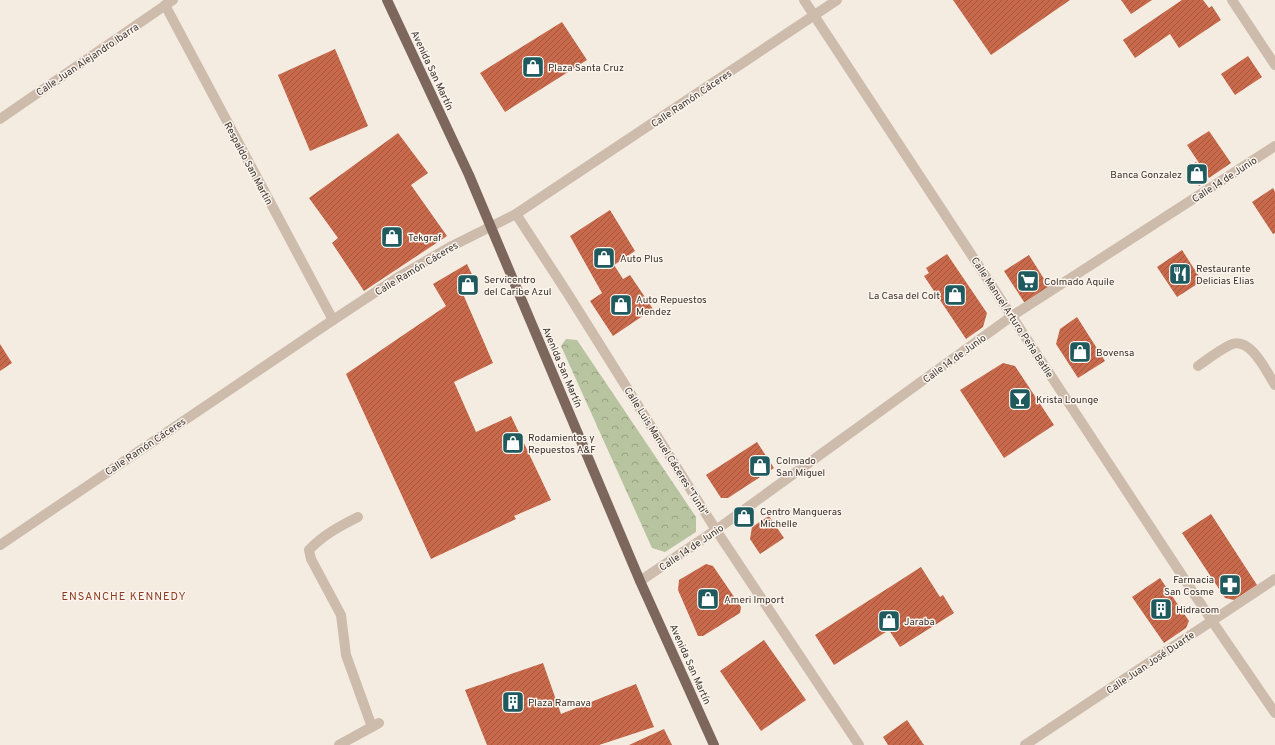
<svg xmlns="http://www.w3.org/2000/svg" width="1275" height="745" viewBox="0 0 1275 745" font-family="Overpass,sans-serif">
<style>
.park{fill:url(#park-crowns)}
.building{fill:url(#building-hatch)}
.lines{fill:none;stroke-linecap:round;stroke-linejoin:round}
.minor{stroke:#cdbbac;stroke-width:10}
.major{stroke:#7d675c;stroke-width:10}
.labels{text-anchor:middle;stroke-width:3;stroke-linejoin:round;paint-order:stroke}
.street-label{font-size:10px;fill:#3b302b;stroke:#fbf5ee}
.poi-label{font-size:10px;fill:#3b302b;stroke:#fbf5ee;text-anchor:start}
.neighbourhood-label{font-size:11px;letter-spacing:1px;fill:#8c3b22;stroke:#fbf5ee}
</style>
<defs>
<pattern id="park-crowns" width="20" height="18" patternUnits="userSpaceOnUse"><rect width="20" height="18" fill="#b8c4a0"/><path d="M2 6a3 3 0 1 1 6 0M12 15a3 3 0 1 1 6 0" fill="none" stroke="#97a083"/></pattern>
<pattern id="building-hatch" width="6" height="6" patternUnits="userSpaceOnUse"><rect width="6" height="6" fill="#c8694b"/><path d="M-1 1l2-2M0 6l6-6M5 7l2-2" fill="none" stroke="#a4573f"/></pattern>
</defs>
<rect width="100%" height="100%" fill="#f4ebe1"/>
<!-- park -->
<path class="park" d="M566,339l11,1 119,177v15l-31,20 -13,-4 -91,-202z"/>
<!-- building -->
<g class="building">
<path d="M953,0h117l-79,55z"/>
<path d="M1121,0h31l-21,14z"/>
<path d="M1182,0h21l6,8 3,-2 9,14 -42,28 -9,-14 -35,24 -12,-18z"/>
<path d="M562,22l25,38 -82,52 -25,-39z"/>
<path d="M335,49l33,77 -58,25 -32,-76z"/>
<path d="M1248,56l14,21 -27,18 -14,-21z"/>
<path d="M1209,131l22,32 -22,15 -22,-33z"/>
<path d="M398,133l30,40 -17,12 36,51 -83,55 -32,-48 6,-5 -29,-40z"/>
<path d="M1196,162l12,18 -9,6 -12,-18z"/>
<path d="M1273,188l2,4v41l-2,1 -21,-32z"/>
<path d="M610,210l25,41 -21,14 9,14 7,-4 23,34 -40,27 -23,-35 12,-8 -32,-57z"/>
<path d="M1182,250l20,31 -25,16 -20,-30z"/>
<path d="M947,254l40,59 -4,14 -17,12 -42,-63 5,-3 -3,-5z"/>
<path d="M1029,255l22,35 -22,14 -5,-2 -20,-31z"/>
<path d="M467,264l10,21 -14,9 30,69 -39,19 22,50 35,-16 40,84 -37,16 2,3 -85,40 -85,-185 100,-68 -13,-22z"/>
<path d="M1077,317l28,44 -27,17 -22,-34 4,-15z"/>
<path d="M0,344l12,19 -12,8z"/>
<path d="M1003,363l12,3 39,59 -50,33 -44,-68z"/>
<path d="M757,442l17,26 -46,30h-7l-15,-23z"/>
<path d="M1211,514l46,71 -23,15 -9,-2 -43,-65z"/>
<path d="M769,516l15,22 -24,16 -10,-15 2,-12z"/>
<path d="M706,564l7,2 28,41 -1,6 -37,23h-5l-20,-46 1,-10z"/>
<path d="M921,567l19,30 3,-2 11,18 -54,34 -11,-17 -55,35 -19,-30z"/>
<path d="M1160,578l29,43 -3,7 -22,15 -32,-46z"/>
<path d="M764,640l42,60 -45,31 -41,-60z"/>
<path d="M543,663l18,51 75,-30 18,43 -55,18h-112l-22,-55z"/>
<path d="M907,720l17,25h-36l-5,-8z"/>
<path d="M664,729l8,16h-43z"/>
</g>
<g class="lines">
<!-- minor -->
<g class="minor">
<path d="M804,0l408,621 63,92"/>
<path d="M1232,0l43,65"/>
<path d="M165,5l168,315"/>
<path d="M0,119l173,-119"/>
<path d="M516,214l52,80 148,236 143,215"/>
<path d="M1198,366c10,-7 20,-15 32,-21 20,-10 36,26 45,40"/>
<path d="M358,517c-18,9 -35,18 -49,33l2,9 30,56 5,40 26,72"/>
<path d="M0,545l333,-225 67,-44 50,-29 66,-33 321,-214"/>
<path d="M640,581l76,-51 296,-214 263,-170"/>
<path d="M339,745l40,-22"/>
<path d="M1025,745l250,-166"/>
</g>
<!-- major -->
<path class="major" d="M387,0l82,175 171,406 74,164"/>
</g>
<!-- icons -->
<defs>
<g id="shop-square" transform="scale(1.15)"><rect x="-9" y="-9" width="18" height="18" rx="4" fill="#1f5a5e" stroke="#fbf5ee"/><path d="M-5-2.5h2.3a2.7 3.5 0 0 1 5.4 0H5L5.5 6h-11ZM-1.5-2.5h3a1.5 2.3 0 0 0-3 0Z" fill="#fff"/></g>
<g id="restaurant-square" transform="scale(1.15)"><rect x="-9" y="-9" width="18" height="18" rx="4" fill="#1f5a5e" stroke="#fbf5ee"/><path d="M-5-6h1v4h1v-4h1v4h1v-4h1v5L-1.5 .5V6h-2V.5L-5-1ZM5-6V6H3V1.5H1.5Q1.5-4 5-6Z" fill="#fff"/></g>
<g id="supermarket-square" transform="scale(1.15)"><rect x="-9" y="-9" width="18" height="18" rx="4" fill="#1f5a5e" stroke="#fbf5ee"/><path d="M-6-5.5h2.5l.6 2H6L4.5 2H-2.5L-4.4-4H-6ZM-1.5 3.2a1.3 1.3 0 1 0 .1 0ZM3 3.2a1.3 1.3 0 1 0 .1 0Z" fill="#fff"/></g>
<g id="bar-square" transform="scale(1.15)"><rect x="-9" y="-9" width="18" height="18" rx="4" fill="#1f5a5e" stroke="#fbf5ee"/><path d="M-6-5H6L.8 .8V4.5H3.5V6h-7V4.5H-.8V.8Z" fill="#fff"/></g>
<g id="pharmacy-square" transform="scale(1.15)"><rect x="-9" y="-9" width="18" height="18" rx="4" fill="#1f5a5e" stroke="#fbf5ee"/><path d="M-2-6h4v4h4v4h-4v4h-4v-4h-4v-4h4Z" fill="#fff"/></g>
<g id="building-square" transform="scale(1.15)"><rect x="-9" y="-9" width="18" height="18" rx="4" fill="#1f5a5e" stroke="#fbf5ee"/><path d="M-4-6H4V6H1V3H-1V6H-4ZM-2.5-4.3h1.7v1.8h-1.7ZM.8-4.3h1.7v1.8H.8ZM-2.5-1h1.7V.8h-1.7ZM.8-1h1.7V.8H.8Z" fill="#fff"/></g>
</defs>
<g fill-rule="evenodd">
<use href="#shop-square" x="533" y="67"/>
<use href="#shop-square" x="1197" y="174"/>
<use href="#shop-square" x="392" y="237"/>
<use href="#shop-square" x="604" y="258"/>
<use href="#restaurant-square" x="1180" y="274"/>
<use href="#supermarket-square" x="1028" y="281"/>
<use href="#shop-square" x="468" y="285"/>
<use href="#shop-square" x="955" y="295"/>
<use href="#shop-square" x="621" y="305"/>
<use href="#shop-square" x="1080" y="352"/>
<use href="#bar-square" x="1020" y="399"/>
<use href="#shop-square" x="513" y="443"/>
<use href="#shop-square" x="760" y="466"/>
<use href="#shop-square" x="744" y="517"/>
<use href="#pharmacy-square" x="1230" y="585"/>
<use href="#shop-square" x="708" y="599"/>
<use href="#building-square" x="1161" y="609"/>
<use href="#shop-square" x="889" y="621"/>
<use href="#building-square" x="513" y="702"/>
</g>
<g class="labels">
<!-- street labels -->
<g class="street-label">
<text transform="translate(87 59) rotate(-34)" y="4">Calle Juan Alejandro lbarra</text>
<text transform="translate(433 70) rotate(65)" y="4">Avenida San Martín</text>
<text transform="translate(691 98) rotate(-34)" y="4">Calle Ramón Cáceres</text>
<text transform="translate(249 163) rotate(62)" y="4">Respaldo San Martin</text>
<text transform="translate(1224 179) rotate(-33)" y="4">Calle 14 de Junio</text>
<text transform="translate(416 268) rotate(-31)" y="4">Calle Ramón Cáceres</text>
<text transform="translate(1013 317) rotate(57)" y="4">Calle Manuel Arturo Peña Batlle</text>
<text transform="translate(954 358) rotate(-36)" y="4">Calle 14 de Junio</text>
<text transform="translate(563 367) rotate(67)" y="4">Avenida San Martín</text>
<text transform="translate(145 446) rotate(-34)" y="4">Calle Ramón Cáceres</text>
<text transform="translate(667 451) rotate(58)" y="4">Calle Luis Manuel Cáceres "Tunti"</text>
<text transform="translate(691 547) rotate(-34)" y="4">Calle 14 de Junio</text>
<text transform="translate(1150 662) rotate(-34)" y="4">Calle Juan José Duarte</text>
<text transform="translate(691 664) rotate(66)" y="4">Avenida San Martín</text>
</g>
<!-- poi labels -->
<g class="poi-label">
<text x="548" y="71">Plaza Santa Cruz</text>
<text x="1182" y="178" text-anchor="end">Banca Gonzalez</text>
<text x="408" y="241">Tekgraf</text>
<text x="620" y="262">Auto Plus</text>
<text x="1196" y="272">Restaurante<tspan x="1196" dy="12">Delicias Elias</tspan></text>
<text x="484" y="283">Servicentro<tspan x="484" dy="12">del Caribe Azul</tspan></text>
<text x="1044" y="285">Colmado Aquile</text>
<text x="940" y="299" text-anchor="end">La Casa del Colt</text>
<text x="636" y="303">Auto Repuestos<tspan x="636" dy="12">Mendez</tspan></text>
<text x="1096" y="356">Bovensa</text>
<text x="1036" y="403">Krista Lounge</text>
<text x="528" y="441">Rodamientos y<tspan x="528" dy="12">Repuestos A&amp;F</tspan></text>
<text x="776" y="464">Colmado<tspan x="776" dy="12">San Miguel</tspan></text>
<text x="760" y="515">Centro Mangueras<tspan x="760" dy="12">Michelle</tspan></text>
<text x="1214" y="583" text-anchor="end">Farmacia<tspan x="1214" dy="12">San Cosme</tspan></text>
<text x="724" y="603">Ameri Import</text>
<text x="1176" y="613">Hidracom</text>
<text x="904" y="625">Jaraba</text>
<text x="528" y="706">Plaza Ramava</text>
</g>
<!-- neighbourhood labels -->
<g class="neighbourhood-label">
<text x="124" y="600">ENSANCHE KENNEDY</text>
</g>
</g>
</svg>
